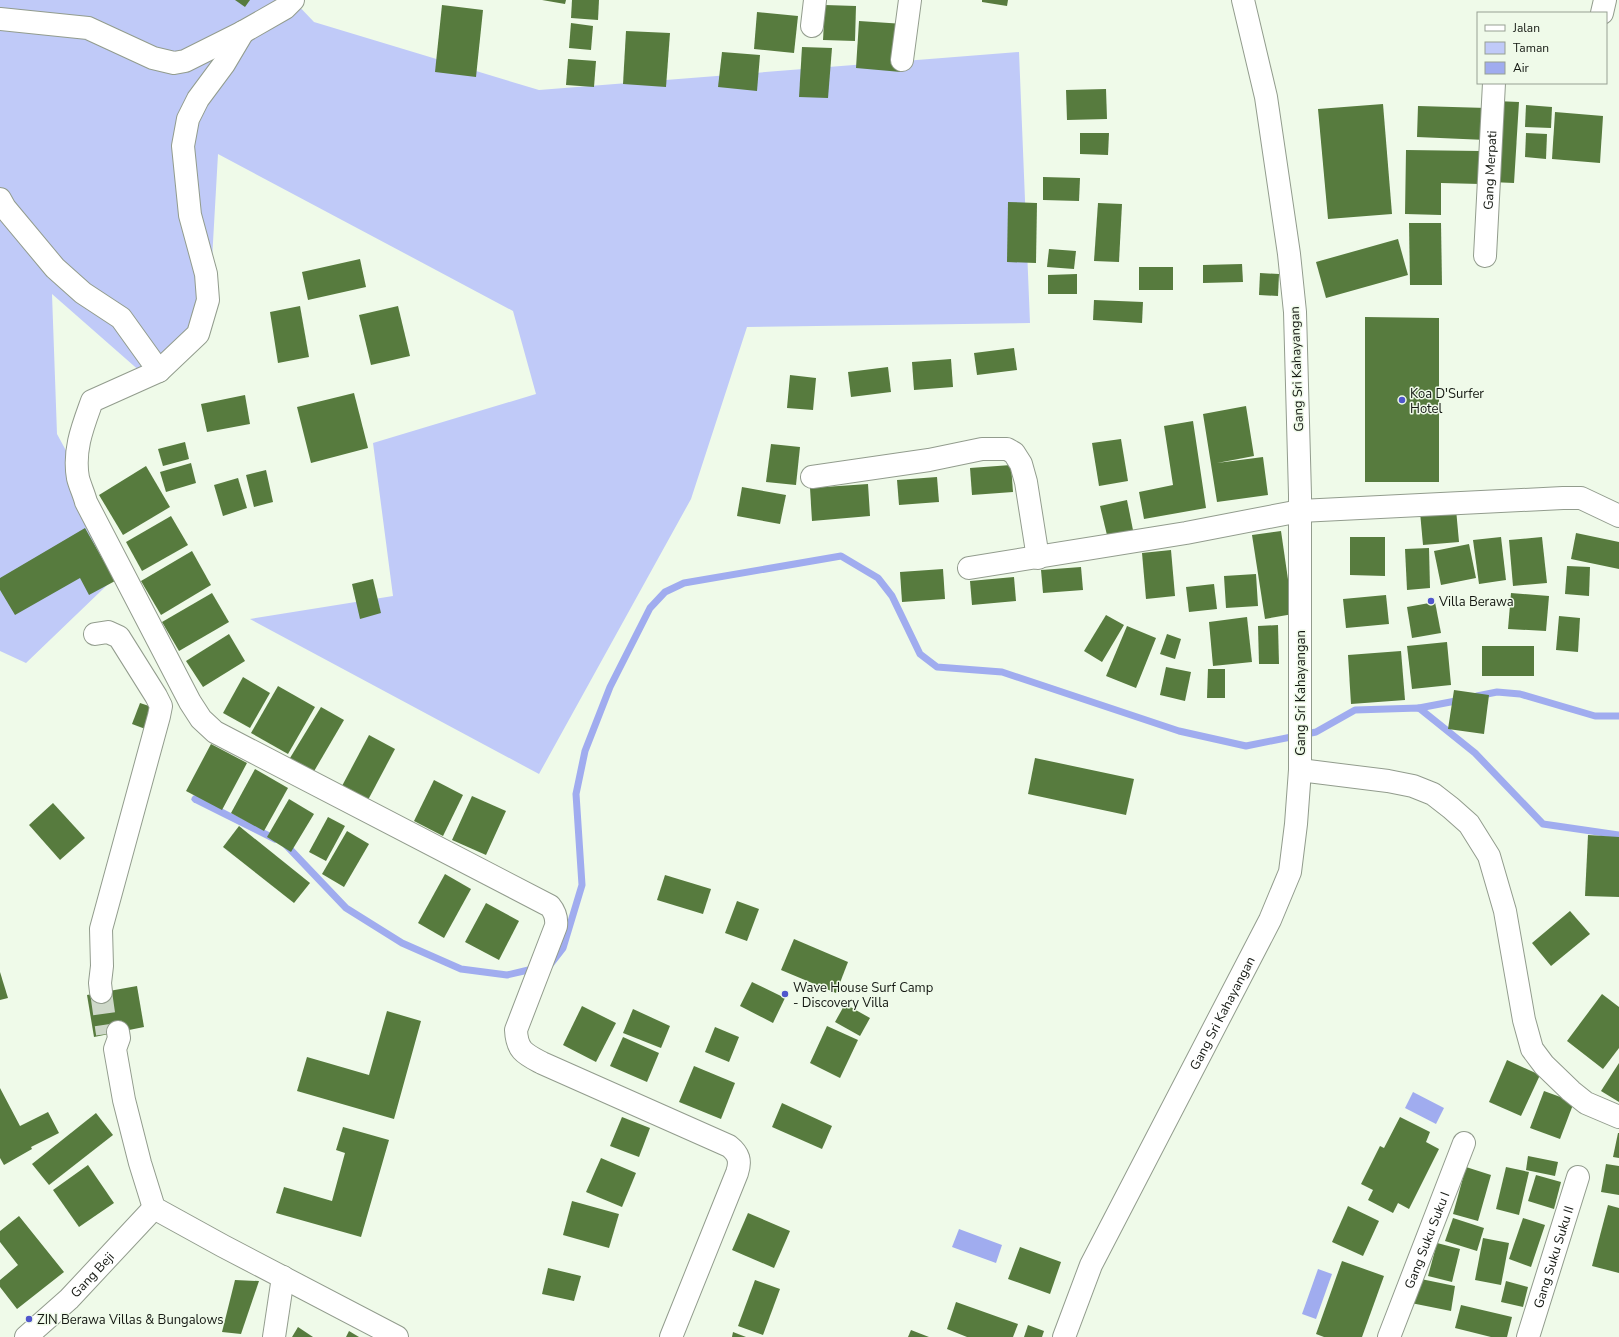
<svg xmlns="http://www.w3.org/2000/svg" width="1619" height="1337" viewBox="0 0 1619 1337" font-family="'Nunito Sans',sans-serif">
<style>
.green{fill:#c0caf8}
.water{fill:#a0acef}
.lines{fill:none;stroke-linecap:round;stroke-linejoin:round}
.stream{stroke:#a0acef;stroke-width:7}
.building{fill:#577b3e}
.minor-tunnel{stroke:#ced8c9;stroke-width:22;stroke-dasharray:22 11;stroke-linecap:butt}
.minor-casing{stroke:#929c8d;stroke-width:24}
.tertiary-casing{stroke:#929c8d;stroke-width:24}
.minor{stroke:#fff;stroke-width:22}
.tertiary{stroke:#fff;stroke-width:22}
.poi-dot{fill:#5056cc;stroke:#effae9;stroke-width:1.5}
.labels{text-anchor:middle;stroke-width:3;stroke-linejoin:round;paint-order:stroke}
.street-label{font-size:13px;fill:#141812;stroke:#effae9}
.poi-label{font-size:13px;fill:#141812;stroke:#effae9;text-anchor:start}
</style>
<rect width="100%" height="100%" fill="#effae9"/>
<!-- green -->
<path class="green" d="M0,0h293l21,22 225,68 480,-38 11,271 -283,4 -56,172 -152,275 -289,-155 143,-23 -20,-153 163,-49 -23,-83 -295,-157 -9,159 -67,60 -90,-79 5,140 71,131 -102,98 -26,-12z"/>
<!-- water -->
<g class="water">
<path d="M1413,1092l31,16 -8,16 -31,-16z"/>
<path d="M959,1229l43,16 -6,18 -44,-16z"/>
<path d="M1318,1269l14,5 -16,45 -14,-5z"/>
</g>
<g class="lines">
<!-- stream -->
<g class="stream">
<path d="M1477,696l20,-4 23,2 75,22h24"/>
<path d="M1419,708l42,-8"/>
<path d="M195,799l80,40"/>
<path d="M286,845l60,63 56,35 59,26 46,6 30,-7"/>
<path d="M549,966l14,-18 19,-63 -6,-91 9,-43 25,-64 40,-79 15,-16 19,-9 157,-27 37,22 14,18 28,58 17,13 65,5 177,59 67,15 70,-14 39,-22 64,-2 56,45 68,71 76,11"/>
</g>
</g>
<!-- building -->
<g class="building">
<path d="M235,0h15l-5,7z"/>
<path d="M542,0h24l-1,4z"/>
<path d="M572,0h27l-1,20 -27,-2z"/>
<path d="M982,0h26l-1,6 -25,-4z"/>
<path d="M442,5l41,5 -7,67 -41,-5z"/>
<path d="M825,5l31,1 -1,35 -32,-1z"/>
<path d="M757,12l41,4 -4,37 -40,-4z"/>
<path d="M859,21l45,3 -3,48 -45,-4z"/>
<path d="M571,23l22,3 -2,24 -22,-2z"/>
<path d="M626,31l44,2 -4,54 -43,-3z"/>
<path d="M802,47l30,1 -4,50 -29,-1z"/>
<path d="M722,52l38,3 -3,36 -39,-4z"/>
<path d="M568,59l28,2 -2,26 -28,-2z"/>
<path d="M1106,89l1,30 -40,1 -1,-30z"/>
<path d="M1496,101l23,1 -5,81 -23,-1z"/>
<path d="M1383,104l9,110 -64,5 -10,-110z"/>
<path d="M1526,105l26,2 -1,21 -26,-1z"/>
<path d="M1418,106l69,2 -1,32 -69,-3z"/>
<path d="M1555,112l48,4 -3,47 -48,-4z"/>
<path d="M1080,133h29l-1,22 -28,-1z"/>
<path d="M1526,133l21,1 -1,25 -21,-2z"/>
<path d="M1406,150l74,1v33l-39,-1v32l-36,-1z"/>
<path d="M1043,177l37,1 -1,23 -36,-1z"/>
<path d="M1008,202l29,1 -1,60 -29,-1z"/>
<path d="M1098,203l24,1 -3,58 -25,-1z"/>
<path d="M1409,223h32l1,62h-32z"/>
<path d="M1398,239l10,36 -82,23 -10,-36z"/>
<path d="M1049,249l27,2 -2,18 -27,-2z"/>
<path d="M360,259l6,28 -58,13 -6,-28z"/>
<path d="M1242,264l1,18 -40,1v-18z"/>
<rect x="1139" y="267" width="34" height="23"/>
<path d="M1260,273l19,1 -1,22 -19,-1z"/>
<path d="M1077,274v20h-29v-19z"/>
<path d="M1094,300l49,2 -1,21 -49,-3z"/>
<path d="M300,306l9,51 -31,6 -8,-51z"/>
<path d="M398,306l12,50 -39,9 -12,-50z"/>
<path d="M1365,317l74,1v164h-74z"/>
<path d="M1014,348l3,22 -40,5 -3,-22z"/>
<path d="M951,359l2,28 -39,3 -2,-28z"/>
<path d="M888,367l3,25 -40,5 -3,-25z"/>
<path d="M790,375l26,3 -3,32 -26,-2z"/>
<path d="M354,393l14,55 -57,15 -14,-56z"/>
<path d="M245,395l5,29 -43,8 -6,-28z"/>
<path d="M1246,406l8,50 -37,7 46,-6 5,38 -51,7 -14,-88z"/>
<path d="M1193,421l13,87 -62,11 -5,-27 34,-7 -9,-59z"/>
<path d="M1121,439l7,42 -29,5 -7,-43z"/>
<path d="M185,442l4,17 -26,7 -5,-17z"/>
<path d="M771,444l29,3 -4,38 -30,-3z"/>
<path d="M191,463l5,20 -30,9 -6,-20z"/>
<path d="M1011,465l2,27 -41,3 -2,-27z"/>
<path d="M146,466l24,41 -47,28 -24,-40z"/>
<path d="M266,470l7,32 -19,5 -8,-32z"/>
<path d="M937,477l2,25 -40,3 -2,-25z"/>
<path d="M238,478l9,30 -24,8 -9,-31z"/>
<path d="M868,484l2,32 -58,5 -2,-33z"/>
<path d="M742,487l44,8 -6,29 -43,-8z"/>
<path d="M1127,500l6,30 -26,5 -7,-29z"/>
<path d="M1456,509l3,33 -36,3 -3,-33z"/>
<path d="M171,516l17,29 -46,26 -16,-29z"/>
<path d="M85,528l30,53 -26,14 -9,-17 -65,37 -15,-25v-12z"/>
<path d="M1281,531l12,83 -28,5 -13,-84z"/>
<path d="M1576,533l43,9v27l-48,-10z"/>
<path d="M1350,537h35v39l-35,-1z"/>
<path d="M1501,537l5,43 -27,4 -6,-44z"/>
<path d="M1542,537l5,46 -34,3 -4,-46z"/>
<path d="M1469,544l7,34 -35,7 -7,-34z"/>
<path d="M1429,548l1,40 -23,2 -2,-41z"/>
<path d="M1171,550l4,46 -29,3 -4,-46z"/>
<path d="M192,551l19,34 -50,30 -20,-34z"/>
<path d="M1567,566l23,1 -1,29 -24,-2z"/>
<path d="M1081,567l2,23 -40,3 -2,-23z"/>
<path d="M943,569l2,30 -43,3 -2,-30z"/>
<path d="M1256,574l2,32 -32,2 -2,-32z"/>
<path d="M1014,577l2,24 -44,4 -2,-24z"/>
<path d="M373,579l8,34 -21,6 -8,-35z"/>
<path d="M1214,584l3,25 -28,3 -3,-25z"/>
<path d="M212,593l17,29 -50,29 -17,-29z"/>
<path d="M1511,593l38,3 -3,35 -38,-2z"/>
<path d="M1386,595l3,29 -43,4 -3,-29z"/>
<path d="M1435,602l6,31 -29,5 -5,-31z"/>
<path d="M1106,615l18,10 -22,37 -18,-11z"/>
<path d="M1559,616l21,2 -2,34 -22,-2z"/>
<path d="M1247,617l5,45 -39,4 -4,-44z"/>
<path d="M1278,625l1,39h-20l-1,-38z"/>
<path d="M1127,626l29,12 -20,50 -30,-12z"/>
<path d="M229,634l16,27 -42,26 -17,-26z"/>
<path d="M1167,634l14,5 -6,20 -15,-5z"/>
<path d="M1447,642l4,43 -39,4 -5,-43z"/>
<rect x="1482" y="646" width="52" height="30"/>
<path d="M1401,651l4,49 -54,4 -3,-49z"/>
<path d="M1166,667l25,5 -6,29 -25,-6z"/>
<path d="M1208,669h17v29h-18z"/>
<path d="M243,677l27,16 -20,35 -27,-15z"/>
<path d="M278,686l37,21 -27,47 -37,-21z"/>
<path d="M1454,690l35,5 -5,39 -36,-5z"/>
<path d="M140,703l15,5 -7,22 -16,-6z"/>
<path d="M321,707l23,13 -31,53 -23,-15z"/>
<path d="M369,735l26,14 -27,51 -26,-14z"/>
<path d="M211,744l36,19 -25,47 -36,-19z"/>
<path d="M1035,758l99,21 -8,36 -98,-21z"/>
<path d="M255,769l33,19 -24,43 -33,-18z"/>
<path d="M434,780l29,15 -20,41 -29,-15z"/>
<path d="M472,796l34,15 -20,44 -34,-15z"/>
<path d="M289,799l25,15 -23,38 -24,-15z"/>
<path d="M53,803l32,35 -25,22 -31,-35z"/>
<path d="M328,817l17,9 -19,35 -17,-9z"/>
<path d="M239,826l71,57 -16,20 -71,-56z"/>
<path d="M347,831l22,13 -25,43 -22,-13z"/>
<path d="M1588,835l31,2v60l-34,-1z"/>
<path d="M445,874l26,15 -27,49 -26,-15z"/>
<path d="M665,875l46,14 -8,25 -46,-14z"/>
<path d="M737,901l22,8 -12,32 -22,-8z"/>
<path d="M486,903l33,18 -20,39 -34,-18z"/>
<path d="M1570,911l20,23 -39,32 -19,-23z"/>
<path d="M794,939l54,23 -12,31 -55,-23z"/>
<path d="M0,972l8,26 -8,2z"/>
<path d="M752,982l33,16 -12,25 -33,-17z"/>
<path d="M137,986l7,41 -50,10 -7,-42z"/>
<path d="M1602,994l17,13v41l-16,21 -36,-28z"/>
<path d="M845,1004l25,14 -10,18 -25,-14z"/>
<path d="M582,1006l34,17 -20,39 -33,-17z"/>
<path d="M633,1009l37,17 -9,22 -38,-15z"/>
<path d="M387,1011l34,10 -27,98 -97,-28 10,-34 62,18z"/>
<path d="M827,1026l31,14 -18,38 -30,-15z"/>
<path d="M715,1027l24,10 -10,25 -24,-10z"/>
<path d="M623,1037l36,16 -12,29 -37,-16z"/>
<path d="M1507,1060l33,15 -19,41 -32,-14z"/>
<path d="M1619,1063v39l-18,-11z"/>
<path d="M694,1066l41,17 -14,36 -42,-17z"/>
<path d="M0,1088l20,38 28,-14 11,21 -28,14 1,2 -28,16 -4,-7z"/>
<path d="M1544,1091l30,11 -14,37 -30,-11z"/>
<path d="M782,1103l50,23 -10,23 -50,-22z"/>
<path d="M96,1113l17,22 -64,50 -17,-21z"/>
<path d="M622,1117l28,11 -11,29 -29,-11z"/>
<path d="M1400,1117l30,15 -4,10 13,7 -30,60 -11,-6 -5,10 -25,-13 5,-10 -12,-6 19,-38 4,2z"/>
<path d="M343,1127l46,13 -28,97 -85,-24 8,-26 48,14 13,-48 -9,-3z"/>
<path d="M1618,1133h1v25l-6,-1z"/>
<path d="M1528,1156l30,6 -3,14 -29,-6z"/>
<path d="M601,1158l35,15 -14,34 -36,-15z"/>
<path d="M1606,1164l13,2v29l-18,-3z"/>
<path d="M88,1165l26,38 -35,24 -26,-37z"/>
<path d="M1466,1167l25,8 -13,46 -25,-7z"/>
<path d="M1506,1167l23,5 -10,43 -23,-6z"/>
<path d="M1536,1175l25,7 -7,27 -26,-8z"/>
<path d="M572,1201l47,13 -10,34 -46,-13z"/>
<path d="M1608,1205l11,3v65l-27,-7z"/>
<path d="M1348,1206l31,15 -16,35 -31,-14z"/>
<path d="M748,1213l42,18 -16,37 -42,-18z"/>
<path d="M19,1216l45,56 -47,37 -17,-22v-7l18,-15 -18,-23v-11z"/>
<path d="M1453,1218l31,10 -7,23 -32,-10z"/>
<path d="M1523,1218l22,7 -14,42 -22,-8z"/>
<path d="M1483,1238l26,5 -8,42 -26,-5z"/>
<path d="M1437,1243l23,6 -8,33 -24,-6z"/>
<path d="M1020,1247l41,15 -11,32 -42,-15z"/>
<path d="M1342,1261l42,15 -22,61h-38l-8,-3z"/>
<path d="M548,1268l33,8 -7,25 -32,-7z"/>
<path d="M1416,1278l39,8 -4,25 -40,-8z"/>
<path d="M235,1280l24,1 -18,53 -19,-2z"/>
<path d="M755,1280l25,9 -17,46 -25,-9z"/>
<path d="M1506,1281l22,6 -5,20 -22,-5z"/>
<path d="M956,1302l62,22 -5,13h-46l-20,-8z"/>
<path d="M1461,1305l51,12 -5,20h-16l-36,-9z"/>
<path d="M1028,1325l16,6 -2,6h-18z"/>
<path d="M298,1327l15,10h-21z"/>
<path d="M911,1330l18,7h-21z"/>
<path d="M349,1331l10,6h-13z"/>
<path d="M733,1332l13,5h-14z"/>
</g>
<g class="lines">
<!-- minor-tunnel -->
<path class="minor-tunnel" d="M101,992l6,42"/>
<!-- minor casing -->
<g class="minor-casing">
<g id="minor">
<path d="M1602,13l3,-13"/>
<path d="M0,19l88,9 65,30 21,5 11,-2 58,-29 42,-24 8,-8"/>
<path d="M812,26l3,-26"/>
<path d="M243,32l-19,32 -26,35 -10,20 -5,27 7,69 16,59 2,26 -10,34 -39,37 -67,30c-9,25 -19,49 -14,77 2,8 6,16 8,24l104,200 11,17 14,13 335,174c5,6 7,12 6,20l-40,104c1,21 9,24 26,33l187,83c10,8 12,15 8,27l-66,164"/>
<path d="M902,60l8,-60"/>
<path d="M0,199l5,9 50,60 28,25 38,25 38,53"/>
<path id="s1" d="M1485,256l9,-173"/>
<path d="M812,477l117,-17 53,-11h25l7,4 7,11 5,18 12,76"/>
<path d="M969,568l217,-35 114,-22 263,-13h18l38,18"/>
<path d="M95,634l13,-2 11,5 37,59 5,10 -2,10 -58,213 1,37 -2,17 1,9"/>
<path d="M1300,770l88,11 25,5 20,8 18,14 18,16 20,32 16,55 19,109 8,29 12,16 27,26 15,12 33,14"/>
<path d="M118,1032l1,6 -4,11 9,51 16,63 14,45 69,38 174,91"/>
<path id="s2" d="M26,1337l43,-38 85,-91"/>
<path d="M274,1337l9,-60"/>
<path id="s3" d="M1389,1337l75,-194"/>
<path id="s4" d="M1528,1337l50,-160"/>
</g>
</g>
<!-- tertiary casing -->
<g class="tertiary-casing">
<g id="tertiary">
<path id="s5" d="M1064,1337l27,-72 179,-345 20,-48 6,-48 4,-54v-275l-5,-183 -6,-58 -23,-157 -23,-97"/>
</g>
</g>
<!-- minor -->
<use href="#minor" class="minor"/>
<!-- tertiary -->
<use href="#tertiary" class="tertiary"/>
</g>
<!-- markers -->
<g class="poi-dot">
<circle cx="1402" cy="400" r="4"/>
<circle cx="1431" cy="601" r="4"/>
<circle cx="785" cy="994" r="4"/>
<circle cx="29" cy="1319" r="4"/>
</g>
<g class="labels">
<!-- street labels -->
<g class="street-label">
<text dy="5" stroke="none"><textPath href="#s1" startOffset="86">Gang Merpati</textPath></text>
<text transform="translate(1296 369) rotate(-92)" y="5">Gang Sri Kahayangan</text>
<text transform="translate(1300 693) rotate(-90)" y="5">Gang Sri Kahayangan</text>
<text dy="5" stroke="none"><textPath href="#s5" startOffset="361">Gang Sri Kahayangan</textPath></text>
<text dy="5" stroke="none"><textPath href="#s3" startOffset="104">Gang Suku Suku I</textPath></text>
<text dy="5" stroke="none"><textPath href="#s4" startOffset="84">Gang Suku Suku II</textPath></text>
<text dy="5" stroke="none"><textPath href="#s2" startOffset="91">Gang Beji</textPath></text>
</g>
<!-- poi labels -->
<g class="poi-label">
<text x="1410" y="398">Koa D'Surfer<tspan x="1410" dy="15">Hotel</tspan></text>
<text x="1439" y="606">Villa Berawa</text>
<text x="793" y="992">Wave House Surf Camp<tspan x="793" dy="15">- Discovery Villa</tspan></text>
<text x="37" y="1324">ZIN Berawa Villas &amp; Bungalows</text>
</g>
</g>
<!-- legend -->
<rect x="1477" y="12" width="130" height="72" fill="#effae9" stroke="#97a093"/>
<rect x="1485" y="25" width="20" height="6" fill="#ffffff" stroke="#97a093"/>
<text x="1513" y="32" font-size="12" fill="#141812">Jalan</text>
<rect x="1485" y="42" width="20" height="12" fill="#c0caf8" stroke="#97a093"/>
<text x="1513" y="52" font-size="12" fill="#141812">Taman</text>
<rect x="1485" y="62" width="20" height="12" fill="#a0acef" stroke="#97a093"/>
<text x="1513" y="72" font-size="12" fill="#141812">Air</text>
</svg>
